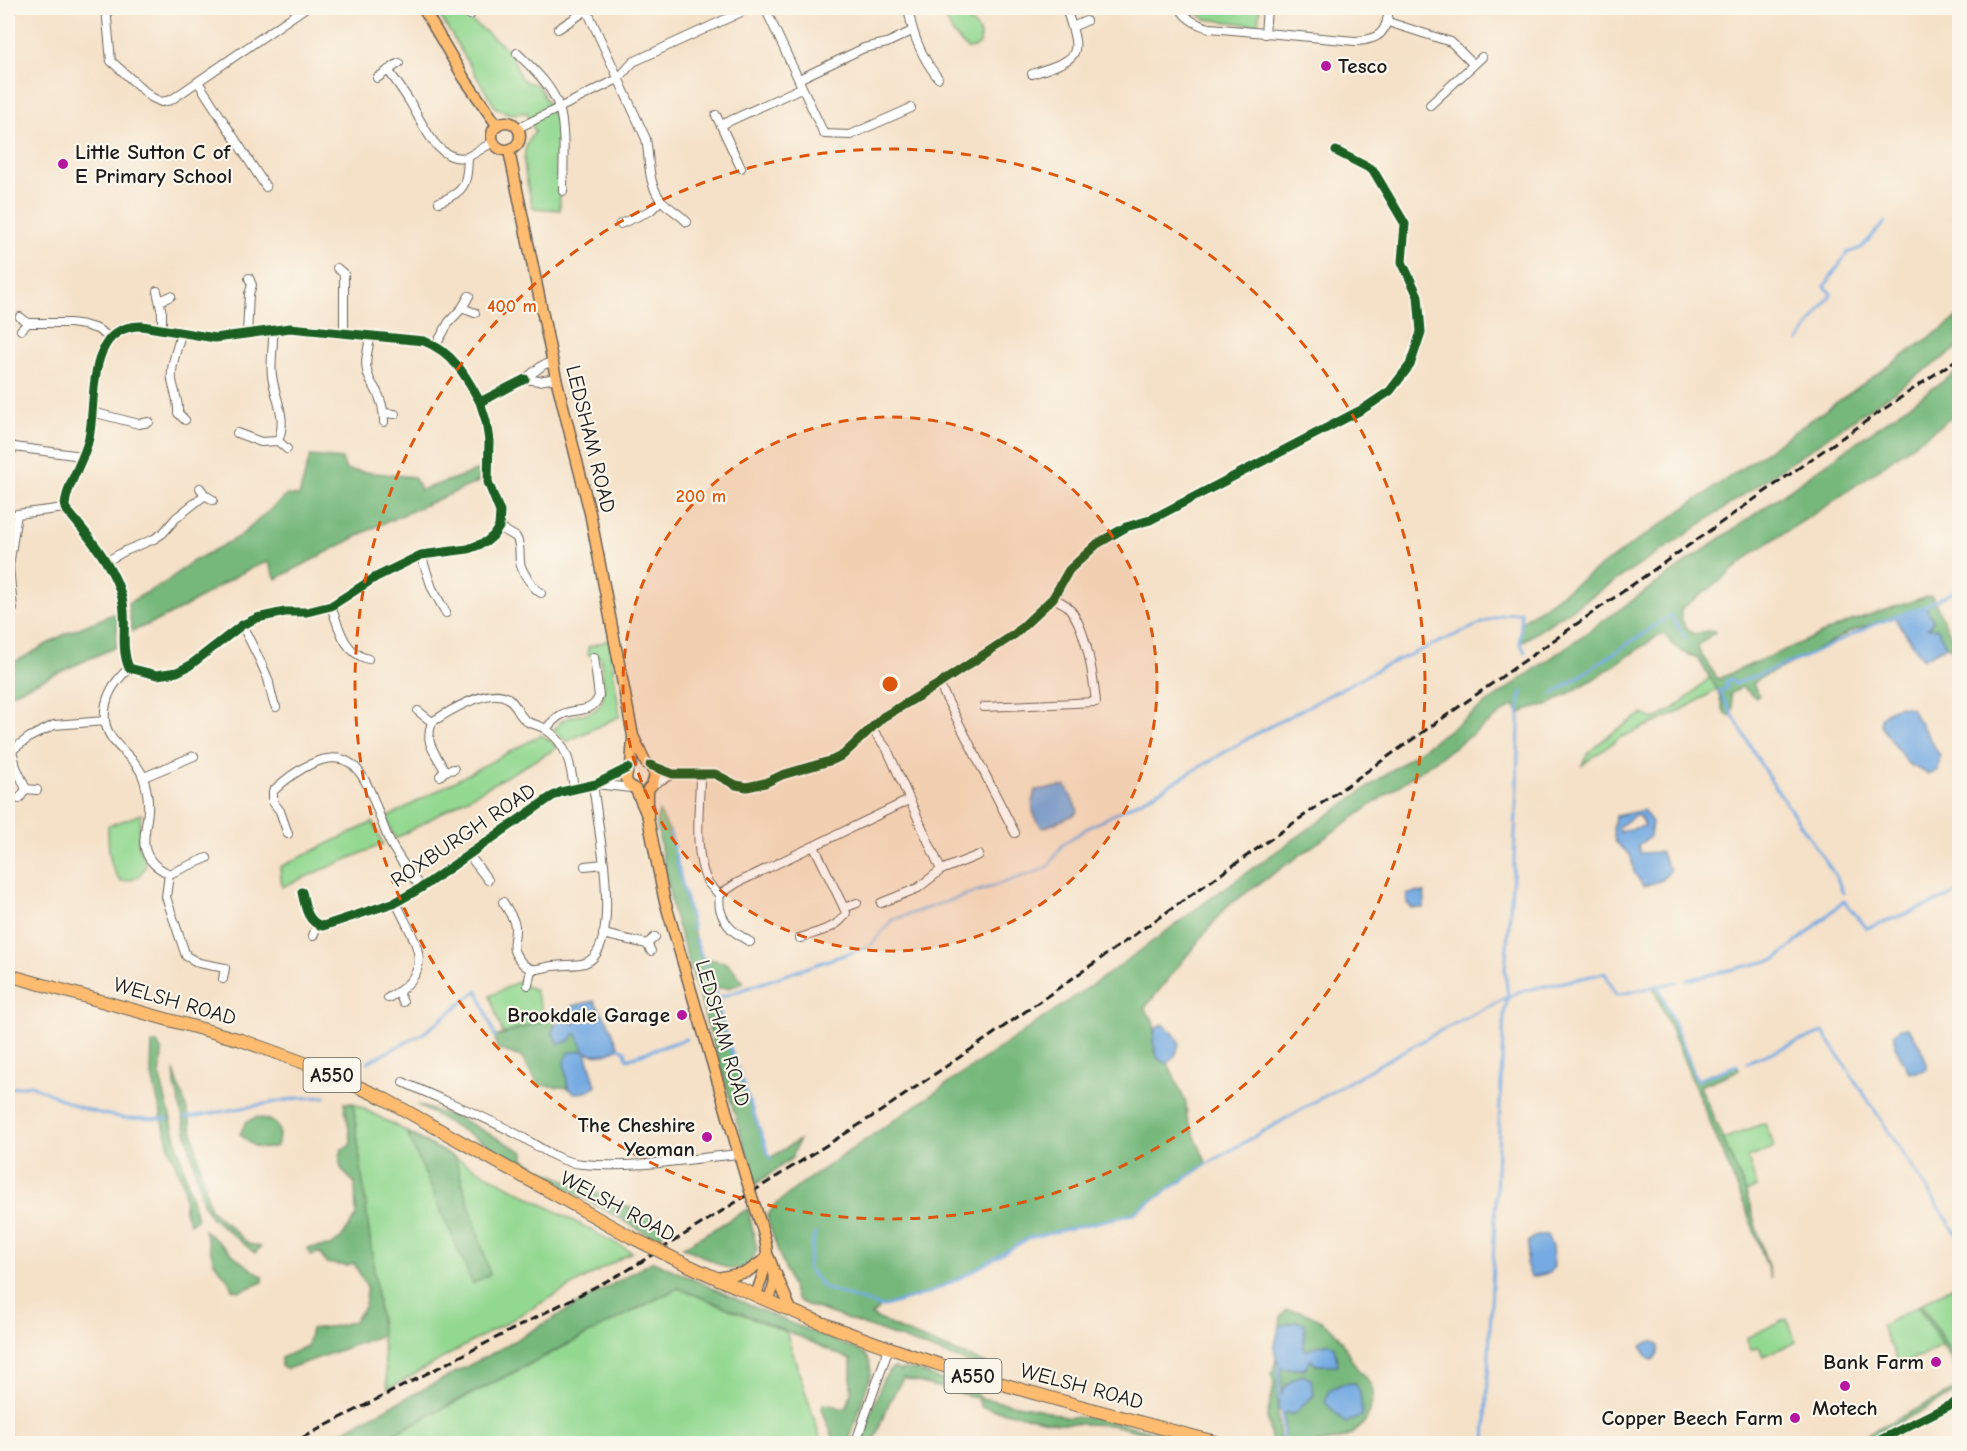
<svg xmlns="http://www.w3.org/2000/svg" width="1967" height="1451" viewBox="0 0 1967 1451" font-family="'Comic Neue',sans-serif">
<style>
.green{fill:#93d891;stroke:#587a56;stroke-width:1.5}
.forest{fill:#76b87b;stroke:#496a4c;stroke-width:1.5}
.water{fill:#74aae2;stroke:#48637f;stroke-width:1.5;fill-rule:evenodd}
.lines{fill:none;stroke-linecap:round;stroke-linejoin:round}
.stream{stroke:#74aae2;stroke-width:3}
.minor-casing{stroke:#686158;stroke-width:10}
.major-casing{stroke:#686158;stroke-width:13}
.highway-casing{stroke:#686158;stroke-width:14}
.minor{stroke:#fff;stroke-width:8}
.major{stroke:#febc70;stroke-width:10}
.highway{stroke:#febc70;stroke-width:12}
.rail{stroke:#1c1c1c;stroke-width:3;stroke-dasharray:9 4.5;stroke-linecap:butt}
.major-bridge-casing{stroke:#686158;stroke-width:13;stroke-linecap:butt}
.highway-bridge-casing{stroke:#686158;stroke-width:14;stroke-linecap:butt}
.major-bridge{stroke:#febc70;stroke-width:10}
.highway-bridge{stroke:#febc70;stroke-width:12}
.cycleway-casing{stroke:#fbf7ec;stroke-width:13}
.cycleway{stroke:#1b5e20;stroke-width:9}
.ring{fill:none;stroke:#de560d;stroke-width:3;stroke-dasharray:10 8}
.poi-dot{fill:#b5179e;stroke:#fbf7ec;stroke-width:2}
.labels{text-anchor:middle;stroke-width:4.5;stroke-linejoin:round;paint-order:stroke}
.shield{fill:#fbf7ec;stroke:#5f5e5a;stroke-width:1.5}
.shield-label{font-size:20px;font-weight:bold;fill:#1c1c1c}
.poi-label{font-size:21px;font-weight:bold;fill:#1c1c1c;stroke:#fbf7ec;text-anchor:end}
.street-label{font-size:21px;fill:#1c1c1c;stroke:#fbf7ec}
.centre{fill:#de560d;stroke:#fbf7ec;stroke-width:3}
.ring-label{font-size:18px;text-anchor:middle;font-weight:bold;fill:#de560d;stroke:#fbf7ec;stroke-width:4.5;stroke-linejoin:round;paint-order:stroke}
</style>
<rect width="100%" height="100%" fill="#fbf7ec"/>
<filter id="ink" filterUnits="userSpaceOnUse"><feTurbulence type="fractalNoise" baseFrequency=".0167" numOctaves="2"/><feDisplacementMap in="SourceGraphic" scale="12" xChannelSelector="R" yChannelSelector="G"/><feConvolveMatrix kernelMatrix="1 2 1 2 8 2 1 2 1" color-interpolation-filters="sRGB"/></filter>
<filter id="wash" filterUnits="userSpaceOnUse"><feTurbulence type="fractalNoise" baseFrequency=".008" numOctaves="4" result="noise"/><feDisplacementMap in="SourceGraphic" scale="24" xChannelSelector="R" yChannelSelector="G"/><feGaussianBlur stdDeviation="1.35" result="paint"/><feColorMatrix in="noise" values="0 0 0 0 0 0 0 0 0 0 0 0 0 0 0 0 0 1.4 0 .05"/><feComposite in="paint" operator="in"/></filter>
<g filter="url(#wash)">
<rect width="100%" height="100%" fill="#f5e1c8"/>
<!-- green -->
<g class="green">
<path d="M441,8h29l-5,8c10,8 38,28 45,36 12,17 1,28 28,33l20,39 2,86 -27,-2c-5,-23 -18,-58 2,-76l-9,-20c-12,3 -20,2 -31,-5l-56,-93z"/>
<path d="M940,8h20v6c11,10 22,12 20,30l-6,4 -7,1 -13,-14z"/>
<path d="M1190,8h70l-2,15 -3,2 -50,-6z"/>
<path d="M609,640l11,76 -54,26 -12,-11c11,-23 38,-10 47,-28 6,-11 0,-31 0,-43l-2,-4 -11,-1v-8z"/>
<path d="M1710,677l8,12 -45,26 -52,22 -39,28c8,-21 42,-39 60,-51l12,5c22,-8 39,-26 56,-42z"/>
<path d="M541,735l10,6 6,7 -162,91 -9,-21z"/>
<path d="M141,814l-3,30 8,21c-6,12 -11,16 -25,16 -13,-13 -13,-38 -13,-55z"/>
<path d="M373,822l10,22 -101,43 -2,-20z"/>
<path d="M523,979l-1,6 12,4 12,30 -43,15 -13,-38z"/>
<path d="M353,1103l279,149 -244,137z"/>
<path d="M1765,1123l10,24 -27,11 9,29 -11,5 -23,-53z"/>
<path d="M1959,1283v82l-38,-61z"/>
<path d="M678,1288l108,44 36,111 -447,1z"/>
<path d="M1918,1306l24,39 -22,13 -1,-2 -19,9 -19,-39z"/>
<path d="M1787,1318l9,24 -33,14 -4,-9 -8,3 -5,-12z"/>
</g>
<!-- forest -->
<g class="forest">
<path d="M1959,317v30l-284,195 -155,101 1,-21z"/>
<path d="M1959,370v42l-131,93 -74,47 -34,29 -39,28c-2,10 4,19 13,25l18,-4 3,2 -17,13 2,8 18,26 133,-58 74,-24 7,-1 23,48 -4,4 -5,-2 -9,-18h-9l5,-8 -8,-14 -76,26 -44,25 -45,21 -7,6 6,11 -3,3 -14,-11 -12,7 3,14 -3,8 -5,-2 -8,-25 -20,-32c-14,-2 -24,-11 -32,-22l-7,1 -66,44 -42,24 -22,5 -8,5 -6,-9 -288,202 -82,102c12,12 10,14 10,31 -1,6 2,13 4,19l10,5 18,39 1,15 20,46 -75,50 -103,24 -63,37 -37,18 -48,14 -10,8 32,16 84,33 -1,5 -181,-65 -8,-4 -19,-49 -11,-34 7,-11 27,-22 317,-217 97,-72z"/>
<path d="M310,456l32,3 4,11 68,7 7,13 58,-20 -1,12 -103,45 -99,52 -8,-17c-27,8 -49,25 -73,39 -20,12 -42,22 -63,30l-4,-28 38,-21 24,-19 50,-27 47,-41 12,1z"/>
<path d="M118,612l-2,35 -108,48v-30l20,-10 37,-21z"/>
<path d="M659,811l11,21 26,111 6,16c25,1 27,3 41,23l-14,6h-15l4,10 4,28 48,132 29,-18 -7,18 -36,26 -83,-273 -17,-90z"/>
<path d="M1658,985l39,95 40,-15 2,5 -39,16 46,106 25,86 -25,-69 -93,-223z"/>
<path d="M552,1017l3,8 -3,7h24l10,20 -22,9 4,27 -29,-3 -18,-28 -24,-8 -2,-12z"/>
<path d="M152,1043h5l5,9 -2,26 37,141 -7,5 -5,-13 -1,-24 -15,-40 -18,-75z"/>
<path d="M174,1070l15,47 21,92 39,35 12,3 -6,6 -43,-35 -8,-12 -29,-121z"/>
<path d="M344,1103h9l29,232 -95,34 -6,-3v-8l26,-12 4,-17 26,-3 17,-5 11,-15 2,-18 -13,-25 -6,3 -22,-3 -7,-11 -8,4 -4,-8 23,-2 11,-7 15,-23 -1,-33c-13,-12 -19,-16 -13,-34l8,-3 1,-7z"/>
<path d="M417,1105l44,14 63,33v7l16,10 111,48 14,13 -7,10z"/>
<path d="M256,1117c20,3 27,7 21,29 -18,6 -24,1 -37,-12l6,-12z"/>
<path d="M407,1133l48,25 35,116 -17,10z"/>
<path d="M748,1209l9,41 -7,13 -6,5 -15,1 -46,-22z"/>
<path d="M204,1230l39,33 20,14v5l-23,9 -8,-2 -3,-8 -15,-19z"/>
<path d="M653,1261l123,56 84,34c9,6 10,12 11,23l-21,65 -3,4h-12l-13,-34 1,-5 10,1 9,4 5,-2 4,-14v-33l-55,-25 -118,-47 -303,155h-55l173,-90z"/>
<path d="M1921,1304l38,61v8l-41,-67z"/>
<path d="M1287,1310c20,0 44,14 55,31 4,8 8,16 13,24 5,9 16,15 18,26 1,4 -1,10 -2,14 -7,40 -54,41 -87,38v-30l10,1 20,-19 -28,-9 -4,9 -1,-26h24l5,-10 6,6 22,-1 -31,-12 -3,-4 1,-25 -10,-1 -15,4 1,-10z"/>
<path d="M1276,1360l2,4 -1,39 3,40h-8l-5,-26 7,-33 -2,-10z"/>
<path d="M892,1368h4l5,4 1,-3 15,1 22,9 29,8 7,4 5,7 59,11 27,8 32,1 102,25h-17l-71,-18 -55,-2 -76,-16 -4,-9 -74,-20 -13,23 -17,42 -13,1 23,-65z"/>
<path d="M1959,1388v3l-99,52h-6l4,-5z"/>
</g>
<!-- water -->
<g class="water">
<path d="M1925,606l8,15 -5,7h9l9,18 -23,13 -28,-41z"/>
<path d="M1899,706l12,2 29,48 -2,15 -10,3 -20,-10 -27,-38v-8l8,-8z"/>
<path d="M1066,786l12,25 -4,4 -31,13c-12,-11 -12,-22 -8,-38z"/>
<path d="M1643,810l9,12 -2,15 -12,8 2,8 20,-1 10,18 -8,10 -19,6 -9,-14 -3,-16 -16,-15 -2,-11 2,-14zM1634,816h5l6,10 -19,4 -6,3 -1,-6z"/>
<path d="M1415,892l9,1 1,7 -2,8h-12l-4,-5v-8z"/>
<path d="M594,1001l14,21 11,26c-11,6 -21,9 -33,4l10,34 -10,6 -11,1 -7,-5 -4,-27 6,-9 15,-1 -9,-18 -7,8 -10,3 -7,-12 3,-7 11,-6 9,5 -3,-18z"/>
<path d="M1163,1024l11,10 5,9 -3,11 -8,10 -10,-5 -5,-17 2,-13z"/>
<path d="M1900,1028h8c8,10 20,29 18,42l-9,2h-8l-14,-26v-13z"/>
<path d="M1537,1235h10l5,12 2,19 -4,7 -19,4 -5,-13 3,-23z"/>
<path d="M1295,1322l10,1 -1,25 3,3 4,-3 18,-5 5,4 4,18h-22l-5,-5 -6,9h-24c-10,-16 -6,-27 -1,-43z"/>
<path d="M1649,1342h6l4,4 -1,8 -5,6 -4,-1 -8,-13z"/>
<path d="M1302,1375l9,4 3,16 -20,19 -10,-1 -6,-3c-1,-15 10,-30 24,-35z"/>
<path d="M1355,1383l5,9 2,24 -17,7 -20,-21 4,-12 13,-6z"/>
</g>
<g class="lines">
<!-- stream -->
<g class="stream">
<path d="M1799,341l32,-47 -6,-8 22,-33 14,-5 24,-26"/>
<path d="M1553,694l118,-79 15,24"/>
<path d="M670,832l23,97"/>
<path d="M1843,893l-6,-15 -70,-103 -48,-84 8,-3 -1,-7 6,-2 2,5 71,-27 70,-33 50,-18 35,-18"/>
<path d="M695,939l23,59 152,-52 22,-26 155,-52 16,-24 26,-17 63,-32 102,-60 128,-68 119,-52 20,-3 -1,31 5,9"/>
<path d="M1687,980l90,-21 67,-58 23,27 49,-18 44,-18"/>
<path d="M1658,985l39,95 40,-15"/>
<path d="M718,998l4,28 48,132"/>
<path d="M619,1048l6,3 2,8 59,-20"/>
<path d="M368,1062l56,-29 54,-43 17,47"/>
<path d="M1747,1062l76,-30 137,207"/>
<path d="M10,1088l21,-3 47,22 21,6 25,5 44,1"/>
<path d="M185,1118l114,-20 26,-1"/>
<path d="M815,1233l-8,35 17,20 57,19 48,-14 37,-18 63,-37 103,-24 75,-50 166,-96 65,-36 80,-40 87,-19 11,22 61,-13"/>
<path d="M1279,1366v33"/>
<path d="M1282,1412l1,32"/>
<path d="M1485,1444l19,-430 4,-17 -3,-28 9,-105 6,-165 3,-7"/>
</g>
</g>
</g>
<g filter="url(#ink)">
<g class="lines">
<!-- minor casing -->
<g class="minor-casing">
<g id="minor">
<path d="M106,8l5,53 40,36 10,5 10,-2 134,-92"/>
<path d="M586,8l60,131c4,20 1,44 15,61 7,8 19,14 26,22"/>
<path d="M765,8l59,126 26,1 61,-27"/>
<path d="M1180,8c7,12 17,17 30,20l145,13c25,-1 32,-9 34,-33"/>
<path d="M909,13c4,23 14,46 29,65"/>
<path d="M470,15l5,-7"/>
<path d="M1388,22l63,20 22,22"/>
<path d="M1072,27l14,-6"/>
<path d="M558,29l29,-19"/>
<path d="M1265,34l2,-26"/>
<path d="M517,53c15,15 36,33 42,55 7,20 4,60 4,83"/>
<path d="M388,70c8,11 15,21 22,32 13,21 27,62 58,55 -1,28 -3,35 -29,45"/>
<path d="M1032,74c50,-17 50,-16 34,-66"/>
<path d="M377,78l22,-15"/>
<path d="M799,79l65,-31 23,-5 25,-12"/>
<path d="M198,82l68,105"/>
<path d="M1430,105l52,-48"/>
<path d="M716,115l25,53"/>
<path d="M721,125l80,-37"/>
<path d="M518,128l100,-49 15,-17 117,-54"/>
<path d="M468,157l25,-15"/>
<path d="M620,224l30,-13 11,-11"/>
<path d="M337,268l7,6v58"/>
<path d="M157,291l5,22v16"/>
<path d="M160,301l11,-5"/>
<path d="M462,308l13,5"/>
<path d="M20,317l8,6h42l14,2 13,4 12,8"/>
<path d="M273,329c1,16 -3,32 -1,47 3,23 16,42 6,65"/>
<path d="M21,330l7,-7"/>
<path d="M181,333c-3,14 -11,33 -9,47 2,12 7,21 6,33l7,7"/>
<path d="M247,334l2,-40 3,-9 -3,-7"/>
<path d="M371,335c-3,14 -8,29 -2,42 1,5 5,9 7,13 5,9 8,22 8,32"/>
<path d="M436,345l13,-23 13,-14 7,-12"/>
<path d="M552,362l-9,3 -18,14 14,2 17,-3"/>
<path d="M480,402l6,19 3,20 -1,41 12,30 -1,15 -6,9 -7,6 -18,7 -47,6 -45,22 -45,29 -24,6h-22l-28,6 -15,7 -53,41 -12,6 -20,3 -28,-7c-9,-21 -2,-43 -6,-65 -6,-34 -36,-69 -58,-95 0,-22 19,-46 24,-70 8,-38 -4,-113 53,-112l73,12 75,-10 134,13c29,11 42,35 56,61l45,-23"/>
<path d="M92,412l47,12 10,-2"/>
<path d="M384,413l11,1"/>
<path d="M237,433l24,9 17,-1"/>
<path d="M278,441l9,8"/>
<path d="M8,443l6,4 60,8 9,4"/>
<path d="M9,455l5,-8"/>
<path d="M200,488l5,7 8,5"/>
<path d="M499,527l17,10c5,8 3,15 4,24 0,9 14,28 21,32"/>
<path d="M421,555l11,33 14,25"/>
<path d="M107,561l18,-10 29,-12 9,-6 13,-15 29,-23"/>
<path d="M331,606c8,22 13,47 37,53"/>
<path d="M8,613l5,-4 -4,-43 8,-52 48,-6"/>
<path d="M242,625c9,18 19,36 26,54 3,10 3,20 8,28"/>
<path d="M129,668c-15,14 -26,30 -24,52 2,26 33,36 39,60 2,7 4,16 4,23 2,21 -13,42 6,61 4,4 10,7 15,10l-3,23 20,59 13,7 26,5 -2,11"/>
<path d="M939,684l76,149"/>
<path d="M984,707l112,-5c-3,-27 -9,-73 -27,-94 -4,-5 -11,-7 -16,-10"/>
<path d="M418,711l14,11c17,-11 57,-36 76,-24 9,6 10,19 20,24 6,3 12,3 17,7 22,13 26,37 29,60"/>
<path d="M432,722c-8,23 3,29 13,49"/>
<path d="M871,728l16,21 54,121"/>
<path d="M546,729c4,-5 9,-11 15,-14 15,-8 31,0 38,-19l-5,-39"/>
<path d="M650,765l23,9h42l21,11 11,2 18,-4 17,-8 51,-15 10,-5 40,-38 56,-33 76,-50 38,-36 16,-28 28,-26 29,-17 24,-7 213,-111 27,-18 20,-26 11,-33 -3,-36 -16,-34 3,-38 -32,-54 -37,-19"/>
<path d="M700,774c0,32 -7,77 7,107 3,5 9,9 12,14 1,4 0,10 1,14 5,18 15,24 30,33"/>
<path d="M440,776l5,-5 9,-2"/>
<path d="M144,777l50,-21"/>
<path d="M596,784l35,4"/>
<path d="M652,785l21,-11"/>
<path d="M37,790l-11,-1 -10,-22 -4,-17 18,-13 24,-12 51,-4"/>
<path d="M19,799l7,-10"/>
<path d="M288,834l-8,-23 -7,-9v-11c18,-17 57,-47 81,-25 18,17 25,54 36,76 8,16 20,31 31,46"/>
<path d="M814,846l30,62"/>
<path d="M469,855l19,25"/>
<path d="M585,866l19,-2 -11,-80"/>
<path d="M169,874l38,-16"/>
<path d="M302,892c3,14 5,31 21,34l73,-24 25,-14 130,-91 10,-5 35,-8 32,-16"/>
<path d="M719,895l18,-12 172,-83"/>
<path d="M503,902c4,7 11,16 12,24 1,18 -8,21 8,38 10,10 19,3 30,2 11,-2 22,0 32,-3 28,-10 21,-76 19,-99"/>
<path d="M881,903l37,-15 23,-18 38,-15"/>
<path d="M603,934l44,10 4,7"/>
<path d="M313,936l4,-11"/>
<path d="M800,938c16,-6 38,-9 46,-25l-2,-5 13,-5"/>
<path d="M647,944l8,-7"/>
<path d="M528,985l3,-16"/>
<path d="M398,992l5,10"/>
<path d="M388,998c53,-29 25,-57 8,-96"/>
<path d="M403,1082c38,18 80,33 117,54 20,11 38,26 62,28 51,5 105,-5 156,-10"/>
<path d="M855,1444l34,-96"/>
<path d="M1872,1444l88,-44"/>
</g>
</g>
<!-- major casing -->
<g class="major-casing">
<g id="major">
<path d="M423,8l41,70 33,47"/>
<circle cx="506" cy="136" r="14"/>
<path d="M509,151l47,227 34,135 43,223 13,27 4,2 5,10 -3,10 -4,4v29l16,80 81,277"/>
<path d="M633,738l-2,27 -3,3 -2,11 2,5 8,6 10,23"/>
<path d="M776,1274l15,36"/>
<path d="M717,1278l30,-6 21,-15"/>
<path d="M756,1295c11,-33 16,-38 4,-73"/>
<path d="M767,1300c11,-15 9,-28 1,-44"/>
</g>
</g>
<!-- highway casing -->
<g class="highway-casing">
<g id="highway">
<path d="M8,975l233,65 69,25 73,33 248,139"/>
<path d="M673,1258c22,11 44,20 66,30 155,71 319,113 484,156"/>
</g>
</g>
<!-- minor -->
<use href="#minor" class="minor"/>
<!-- major -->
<use href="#major" class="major"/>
<!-- highway -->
<use href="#highway" class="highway"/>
<!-- rail -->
<path class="rail" d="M290,1444l338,-174 253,-159 108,-74 841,-591 130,-89"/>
<!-- major-bridge casing -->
<g class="major-bridge-casing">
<path id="major-bridge" d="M745,1175l15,47"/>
</g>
<!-- highway-bridge casing -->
<g class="highway-bridge-casing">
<path id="highway-bridge" d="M631,1237l42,21"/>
</g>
<!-- major-bridge -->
<use href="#major-bridge" class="major-bridge"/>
<!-- highway-bridge -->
<use href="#highway-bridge" class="highway-bridge"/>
<!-- cycleway casing -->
<g class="cycleway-casing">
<g id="cycleway">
<path d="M480,402l6,19 3,20 -1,41 12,30 -1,15 -6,9 -7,6 -18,7 -47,6 -45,22 -45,29 -24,6h-22l-28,6 -15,7 -53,41 -12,6 -20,3 -28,-7c-9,-21 -2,-43 -6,-65 -6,-34 -36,-69 -58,-95 0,-22 19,-46 24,-70 8,-38 -4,-113 53,-112l73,12 75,-10 134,13c29,11 42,35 56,61l45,-23"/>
<path d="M650,765l23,9h42l21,11 11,2 18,-4 17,-8 51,-15 10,-5 40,-38 56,-33 76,-50 38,-36 16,-28 28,-26 29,-17 24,-7 213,-111 27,-18 20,-26 11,-33 -3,-36 -16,-34 3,-38 -32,-54 -37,-19"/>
<path d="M302,892c3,14 5,31 21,34l73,-24 25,-14 130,-91 10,-5 35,-8 32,-16"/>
<path d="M1872,1444l88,-44"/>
</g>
</g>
<!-- cycleway -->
<use href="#cycleway" class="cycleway"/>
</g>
</g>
<!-- distance rings -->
<circle cx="890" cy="684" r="267" fill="#de560d" fill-opacity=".12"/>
<g class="ring">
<circle cx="890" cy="684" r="267"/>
<circle cx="890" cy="684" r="535"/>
</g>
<!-- markers -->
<g class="poi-dot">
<circle cx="1326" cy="66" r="6"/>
<circle cx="63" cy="164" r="6"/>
<circle cx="682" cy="1015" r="6"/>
<circle cx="707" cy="1137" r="6"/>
<circle cx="1936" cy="1362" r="6"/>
<circle cx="1845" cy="1386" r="6"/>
<circle cx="1795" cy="1418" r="6"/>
</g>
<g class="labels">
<!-- shield labels -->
<g class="shield">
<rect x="303.5" y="1058" width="57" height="34" rx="4.5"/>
<rect x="944.5" y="1359" width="57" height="34" rx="4.5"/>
</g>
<g class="shield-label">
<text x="332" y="1082">A550</text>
<text x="973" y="1383">A550</text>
</g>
<!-- poi labels -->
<g class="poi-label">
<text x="1338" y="73" text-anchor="start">Tesco</text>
<text x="75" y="159" text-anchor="start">Little Sutton C of<tspan x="75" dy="24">E Primary School</tspan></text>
<text x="670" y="1022">Brookdale Garage</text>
<text x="695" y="1132">The Cheshire<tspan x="695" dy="24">Yeoman</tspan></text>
<text x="1924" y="1369">Bank Farm</text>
<text x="1845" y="1415" text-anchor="middle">Motech</text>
<text x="1783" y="1425">Copper Beech Farm</text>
</g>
<!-- street labels -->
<g class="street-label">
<text transform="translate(591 439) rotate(76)" y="7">LEDSHAM ROAD</text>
<text transform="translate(463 835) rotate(-34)" y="7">ROXBURGH ROAD</text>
<text transform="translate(175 1001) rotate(16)" y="7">WELSH ROAD</text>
<text transform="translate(723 1033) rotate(74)" y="7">LEDSHAM ROAD</text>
<text transform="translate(618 1206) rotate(28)" y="7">WELSH ROAD</text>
<text transform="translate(1082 1386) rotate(15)" y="7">WELSH ROAD</text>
</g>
</g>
<circle cx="890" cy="684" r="9" class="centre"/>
<g class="ring-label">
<text x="512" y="312">400 m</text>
<text x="701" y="502">200 m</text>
</g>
<!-- margin -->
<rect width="1967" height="1451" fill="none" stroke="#fbf7ec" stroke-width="30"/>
</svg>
